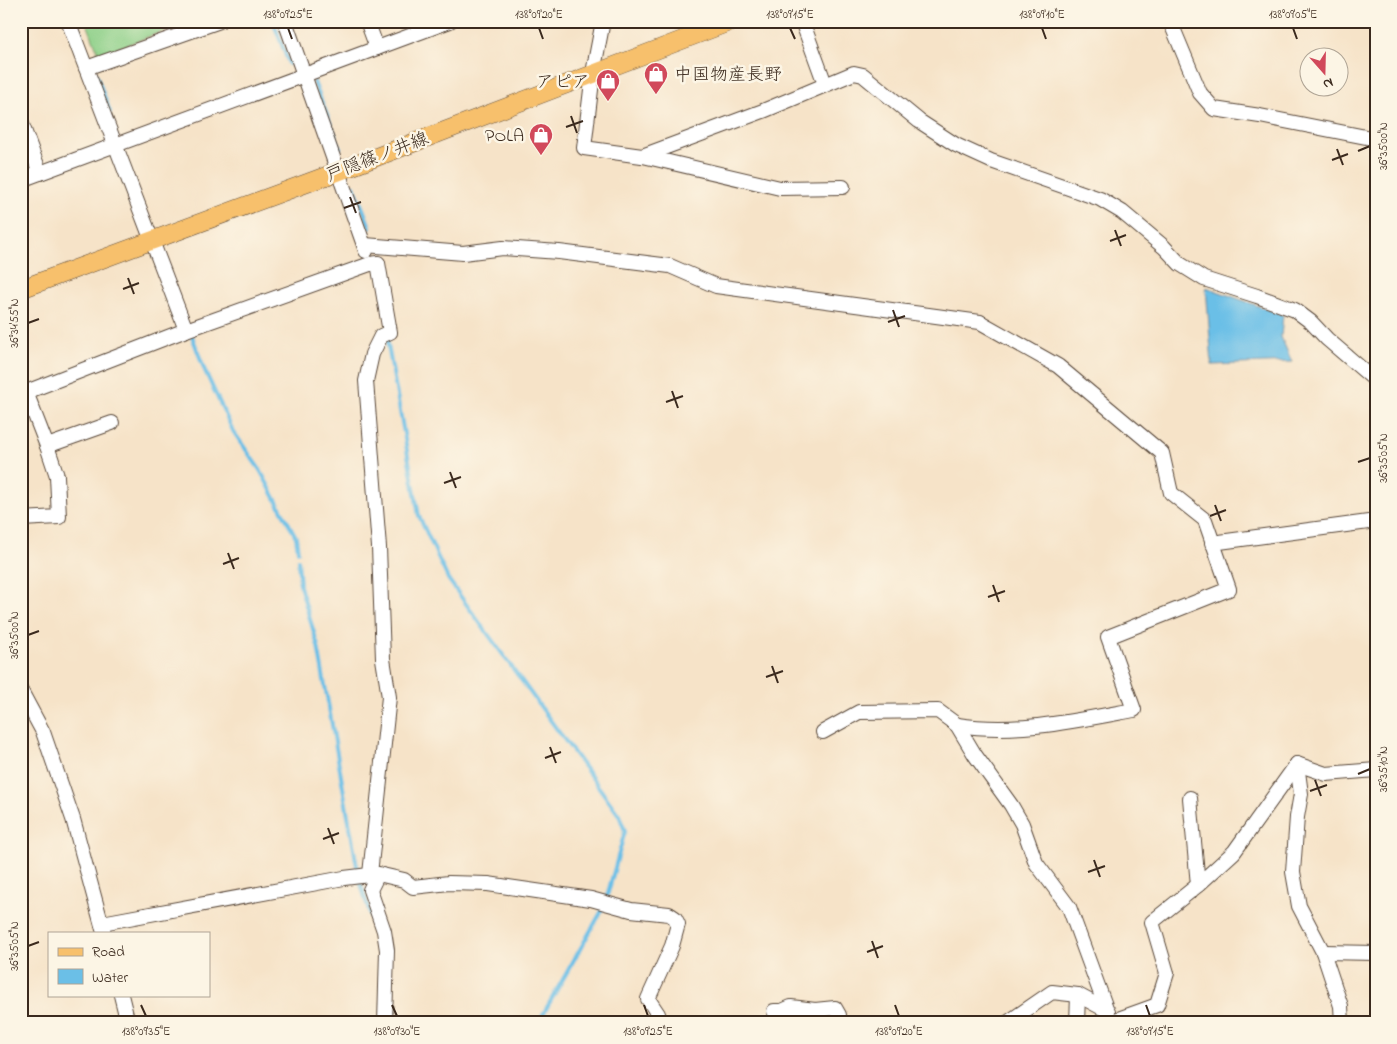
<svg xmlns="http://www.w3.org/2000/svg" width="1397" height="1044" viewBox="0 0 1397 1044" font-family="'Indie Flower','Klee One',sans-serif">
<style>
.green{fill:#8ed089;stroke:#647d54}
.water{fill:#6bbfe7;stroke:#537482}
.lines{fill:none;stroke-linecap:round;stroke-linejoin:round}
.stream{stroke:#6bbfe7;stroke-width:4}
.minor-casing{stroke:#574638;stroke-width:16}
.major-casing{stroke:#574638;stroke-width:19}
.minor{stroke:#fff;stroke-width:14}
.major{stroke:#f7c06c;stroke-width:18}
.ticks{fill:none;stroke:#3b2a1e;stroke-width:2}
.labels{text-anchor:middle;stroke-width:5;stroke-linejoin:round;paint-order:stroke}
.poi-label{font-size:18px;fill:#3b2a1e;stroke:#fcf5e5;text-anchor:end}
.street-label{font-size:18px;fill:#3b2a1e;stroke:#fcf5e5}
.neatline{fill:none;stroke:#3b2a1e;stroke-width:2}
.ticks-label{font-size:12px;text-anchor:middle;fill:#3b2a1e}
</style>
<rect width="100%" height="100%" fill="#fcf5e5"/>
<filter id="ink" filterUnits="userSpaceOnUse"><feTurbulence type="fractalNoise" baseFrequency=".02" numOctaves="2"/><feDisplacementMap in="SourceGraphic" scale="10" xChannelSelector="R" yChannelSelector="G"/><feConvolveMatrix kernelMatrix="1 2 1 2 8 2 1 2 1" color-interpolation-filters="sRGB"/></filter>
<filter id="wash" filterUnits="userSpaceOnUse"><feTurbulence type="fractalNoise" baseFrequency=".0096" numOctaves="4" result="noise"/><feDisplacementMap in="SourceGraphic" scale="20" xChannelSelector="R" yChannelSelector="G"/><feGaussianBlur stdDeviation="1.12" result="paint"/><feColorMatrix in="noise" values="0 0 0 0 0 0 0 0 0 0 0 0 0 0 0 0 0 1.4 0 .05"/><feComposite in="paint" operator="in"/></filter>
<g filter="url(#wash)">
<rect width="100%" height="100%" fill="#f6e3c8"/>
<!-- green -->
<path class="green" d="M86,21h105l-92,34z"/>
<!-- water -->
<path class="water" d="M1206,287l77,28 -2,22 11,25 -80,3z"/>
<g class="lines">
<!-- stream -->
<g class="stream">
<path d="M76,21l5,15"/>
<path d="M273,21l16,43"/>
<path d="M96,74l14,38"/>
<path d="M314,82l26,66"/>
<path d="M354,186l16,41"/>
<path d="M192,336l13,35 28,60 27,39 36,67 2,14"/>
<path d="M387,340l32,176 29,63 171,236 6,16 -19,69"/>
<path d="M298,560l2,26 18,60 40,226"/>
<path d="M360,881l20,67"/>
<path d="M538,1023l66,-116"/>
</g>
</g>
</g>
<g filter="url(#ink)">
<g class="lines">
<!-- minor casing -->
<g class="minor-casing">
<g id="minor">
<path d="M68,21l118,309"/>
<path d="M285,21l81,230"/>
<path d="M367,21l10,27"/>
<path d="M603,21l-10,52 -9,75 58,8 121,-45 91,-38 9,2 56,46 37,24 35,16 109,38 22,13 42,35 16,17 24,15 53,17 38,14 16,12 16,17 49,42"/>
<path d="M802,21l23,63"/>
<path d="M1170,21l30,72 14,16 46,7 116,23"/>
<path d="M86,68l134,-47"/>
<path d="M21,122l19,51"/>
<path d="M643,156l137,32 63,-1"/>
<path d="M21,180l429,-159"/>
<path d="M365,245l98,8 40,-5 56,4 111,14 46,20 264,36 78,44 104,87 9,40 34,27 24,69 -121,48 26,73c-59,11 -117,24 -177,15"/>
<path d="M21,394l165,-64 184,-66 8,-1 12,69 -9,4 -9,18 -6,27 13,166 4,112 6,38 -19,177"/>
<path d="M47,446l65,-23"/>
<path d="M21,519l38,-2 -2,-41 -10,-30 -21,-54"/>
<path d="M1212,543l164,-22"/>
<path d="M21,691l22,41 30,87 31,114"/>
<path d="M823,732l36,-20 79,-1 19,14 18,30 36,50 11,19 14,39 33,44 37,101"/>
<path d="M1297,764l4,30 -4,23 -4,55 6,34 24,46 18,54 1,17"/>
<path d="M1297,764l29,10 50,-4"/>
<path d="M1190,798l8,87"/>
<path d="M378,874l26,6 9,7 36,-4 39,1 103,15 40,11 38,4 6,4 3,6 -6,22 -24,53 10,15 3,9"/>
<path d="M102,923l242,-45 34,-4 -8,16 14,41 3,19 -2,73"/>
<path d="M1323,952l53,1"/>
<path d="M121,995l7,28"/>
<path d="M774,1011h8l9,-4 24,3 20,-2 4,7 -1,8"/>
<path d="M1118,1019l39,-14 10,-32 -15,-51 46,-37 36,-33 63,-88"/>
<path d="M1007,1023l45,-31 26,3 30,16"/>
<path d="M1077,1023l1,-28"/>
</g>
</g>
<!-- major casing -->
<g class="major-casing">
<path id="major" d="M21,289l316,-117 395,-151"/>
</g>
<!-- minor -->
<use href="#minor" class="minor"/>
<!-- major -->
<use href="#major" class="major"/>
</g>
</g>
<!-- ticks -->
<path class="ticks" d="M288,28l4,11M539,28l4,11M790,28l5,11M1042,28l4,11M1293,28l4,11M571,116l6,17M566,127l17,-6M1337,149l6,16M1358,151l12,-5M1332,160l16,-6M350,197l6,16M344,208l17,-6M1115,230l6,16M1110,241l16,-6M128,278l6,16M123,289l16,-6M893,310l6,17M888,322l17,-6M28,323l11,-4M672,391l6,17M666,402l17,-6M1358,462l12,-4M450,472l6,16M444,483l17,-6M1215,505l6,16M1210,516l16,-6M228,553l6,16M223,564l16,-6M993,585l6,17M988,597l17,-6M28,635l11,-4M772,666l6,17M766,677l17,-6M550,747l6,16M545,758l16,-6M1358,774l12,-5M1315,780l6,16M1310,791l17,-6M328,828l6,16M323,839l16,-6M1094,860l6,17M1088,872l17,-6M872,941l6,17M28,946l11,-4M867,952l16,-6M141,1005l5,11M392,1005l5,11M644,1005l4,11M895,1005l4,11M1146,1005l4,11"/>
<!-- icons -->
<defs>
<g id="shop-pin" transform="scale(1.25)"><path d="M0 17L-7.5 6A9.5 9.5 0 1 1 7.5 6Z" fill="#d1495b" stroke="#fcf5e5"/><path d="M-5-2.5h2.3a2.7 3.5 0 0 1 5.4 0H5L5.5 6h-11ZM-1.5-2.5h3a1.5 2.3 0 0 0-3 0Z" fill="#fff"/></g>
</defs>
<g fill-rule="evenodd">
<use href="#shop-pin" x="656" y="74"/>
<use href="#shop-pin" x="608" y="81"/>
<use href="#shop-pin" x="541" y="135"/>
</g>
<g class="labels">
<!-- poi labels -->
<g class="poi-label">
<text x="674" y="80" text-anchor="start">中国物産長野</text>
<text x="590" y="87">アピア</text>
<text x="524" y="141">POLA</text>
</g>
<!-- street labels -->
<g class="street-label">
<text transform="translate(377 156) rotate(-21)" y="6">戸隠篠ノ井線</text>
</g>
</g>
<!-- margin -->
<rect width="1397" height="1044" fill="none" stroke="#fcf5e5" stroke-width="55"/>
<!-- legend -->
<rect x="48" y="932" width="162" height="65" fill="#fcf5e5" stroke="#afa495"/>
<rect x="58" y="948" width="25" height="8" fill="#f7c06c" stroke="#afa495"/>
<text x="92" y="956" font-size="15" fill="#3b2a1e">Road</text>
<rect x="58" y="969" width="25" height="15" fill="#6bbfe7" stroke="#afa495"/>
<text x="92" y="982" font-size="15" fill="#3b2a1e">Water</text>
<!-- north arrow -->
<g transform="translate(1324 72) rotate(160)"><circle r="24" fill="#fcf5e5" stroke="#afa495"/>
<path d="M0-4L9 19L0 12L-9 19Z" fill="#d1495b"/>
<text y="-8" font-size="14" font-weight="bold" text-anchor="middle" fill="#3b2a1e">N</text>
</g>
<rect x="28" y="28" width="1342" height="988" class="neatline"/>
<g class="ticks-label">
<text x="288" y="18">138°09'25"E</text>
<text x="539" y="18">138°09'20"E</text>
<text x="790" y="18">138°09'15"E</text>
<text x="1042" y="18">138°09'10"E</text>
<text x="1293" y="18">138°09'05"E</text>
<text transform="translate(1383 146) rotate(-90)" y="4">36°35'00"N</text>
<text transform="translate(14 323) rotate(-90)" y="4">36°34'55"N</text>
<text transform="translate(1383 458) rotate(-90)" y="4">36°35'05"N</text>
<text transform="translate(14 635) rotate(-90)" y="4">36°35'00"N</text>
<text transform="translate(1383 769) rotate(-90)" y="4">36°35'10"N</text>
<text transform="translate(14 946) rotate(-90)" y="4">36°35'05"N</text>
<text x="146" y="1035">138°09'35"E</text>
<text x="397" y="1035">138°09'30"E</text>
<text x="648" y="1035">138°09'25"E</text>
<text x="899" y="1035">138°09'20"E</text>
<text x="1150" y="1035">138°09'15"E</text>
</g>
</svg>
